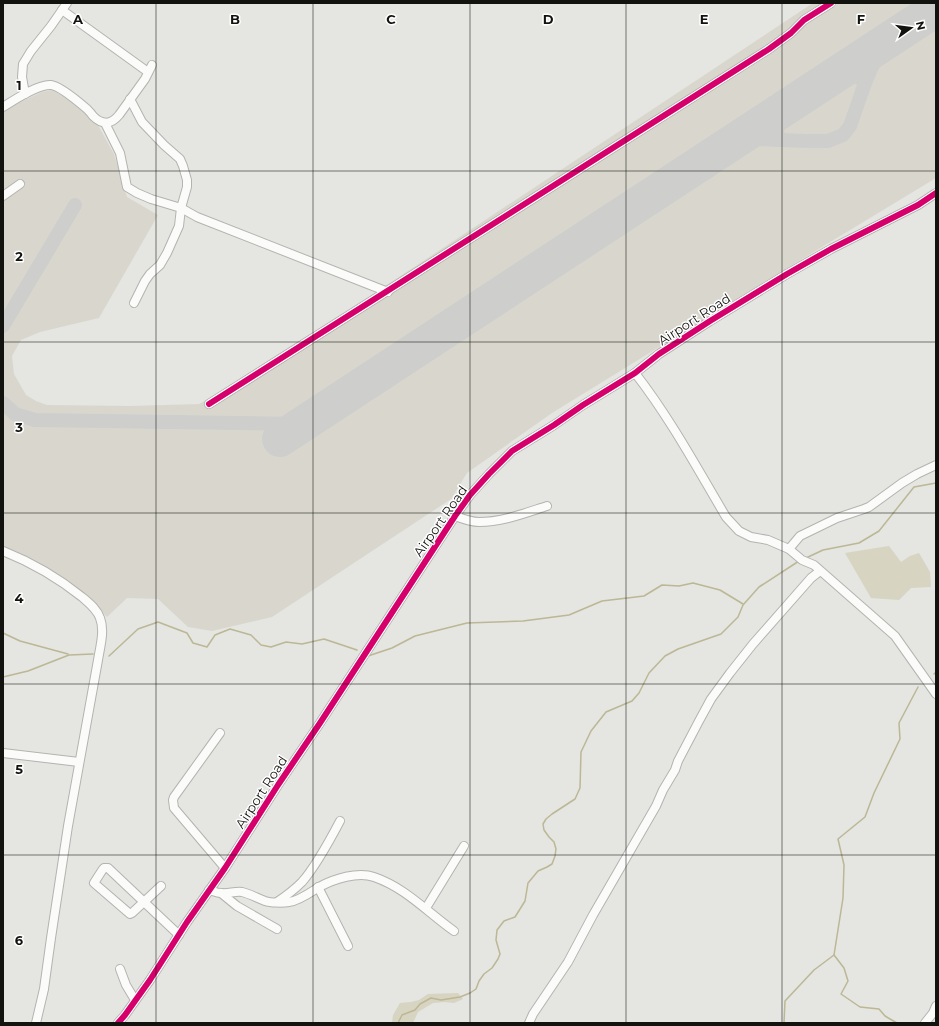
<svg xmlns="http://www.w3.org/2000/svg" width="939" height="1026" viewBox="0 0 939 1026" font-family="Montserrat,sans-serif">
<style>
.built{fill:#d9d7cd}
.green{fill:#d7d4c1}
.lines{fill:none;stroke-linecap:round;stroke-linejoin:round}
.stream{stroke:#bcb795;stroke-width:1.5}
.taxiway{stroke:#cececc;stroke-width:14}
.runway{stroke:#cececc;stroke-width:36}
.minor-casing{stroke:#b3b3b0;stroke-width:10}
.minor{stroke:#fbfbfa;stroke-width:8}
.cycleway-casing{stroke:#fff;stroke-width:8}
.cycleway{stroke:#d6006c;stroke-width:6}
.grid{fill:none;stroke:#12120f;stroke-width:1;stroke-opacity:0.55}
.labels{text-anchor:middle;stroke-width:3;stroke-linejoin:round;paint-order:stroke}
.street-label{font-size:13px;fill:#12120f;stroke:#fff}
.grid-label{font-size:13px;text-anchor:middle;font-weight:bold;fill:#12120f;stroke:#fff;stroke-width:3;stroke-linejoin:round;paint-order:stroke}
</style>
<rect width="100%" height="100%" fill="#e5e5e1"/>
<!-- built -->
<path class="built" d="M813,3h123v175l-147,89 -237,146 -85,60 -16,26 -179,118 -60,14 -24,-4 -30,-28 -31,-1 -20,19 -24,-24 -80,-46v-435l9,-6 30,-14 10,-2 22,12 25,25 15,27 13,43 31,18 -59,103 -59,14 -19,8 -9,16 2,18 12,21 10,6 11,4 83,1 69,-2 43,-23z"/>
<!-- green -->
<g class="green">
<path d="M889,546l12,16 9,-6 9,-3 11,19 1,15 -20,1 -12,12 -28,-2 -26,-45z"/>
<path d="M458,993l5,6 -9,4 -10,-1 -11,1 -15,9 -5,11h-21l1,-8 7,-12 11,-1 8,-2 9,-6z"/>
</g>
<g class="lines">
<!-- stream -->
<g class="stream">
<path d="M806,558l17,-8 36,-7 20,-12 35,-44 22,-4"/>
<path d="M3,633l17,8 48,13"/>
<path d="M109,656l29,-27 20,-7 29,11 6,10 14,4 8,-12 15,-6 21,6 10,10 10,2 15,-5 16,2 22,-5 33,11"/>
<path d="M368,656l24,-8 23,-12 52,-13 56,-2 46,-6 33,-14 42,-5 18,-11 17,1 14,-3 27,7 23,14"/>
<path d="M934,674l2,-2"/>
<path d="M3,677l25,-6 41,-16 24,-1"/>
<path d="M834,955l10,13 4,13 -7,13 19,13 19,2 6,7 12,7"/>
<path d="M398,1023l4,-8 13,-5 5,-6 11,-6 10,2 19,-3 10,-4 6,-4 3,-8 5,-7 8,-6 6,-9 2,-5 -4,-14 1,-10 7,-9 11,-4 10,-16 3,-18 10,-12 9,-4 5,-3 3,-8 1,-7 -2,-7 -5,-5 -5,-7 -1,-6 3,-5 6,-5 23,-15 5,-11 1,-36 10,-21 15,-19 26,-11 7,-8 10,-20 16,-17 13,-7 43,-15 17,-17 5,-12 16,-18 40,-26"/>
<path d="M784,1023l1,-22 29,-31 20,-15 9,-57 1,-33 -6,-26 27,-22 9,-24 26,-54 -1,-16 19,-36"/>
</g>
<!-- taxiway -->
<g class="taxiway">
<path d="M839,72c12,-1 18,3 26,11"/>
<path d="M780,140c-6,-13 -5,-21 4,-32"/>
<path d="M731,143l10,-3 16,-1 50,2h21l15,-6 7,-9 15,-43 10,-23 13,-20"/>
<path d="M3,326l72,-121"/>
<path d="M3,403l12,11 20,6 267,4"/>
</g>
<!-- runway -->
<path class="runway" d="M280,439l656,-430"/>
<!-- minor casing -->
<g class="minor-casing">
<g id="minor">
<path d="M62,10l86,62"/>
<path d="M25,94l-3,-17 1,-13 8,-13 20,-25 16,-23"/>
<path d="M130,99l12,23 22,23 16,14 3,7 4,14v7l-6,21 -2,18 -12,27 -7,12 -10,9 -5,7 -11,22"/>
<path d="M3,107c11,-7 35,-23 48,-22 9,1 29,18 36,24 2,2 4,4 6,7 9,9 18,9 26,-1l26,-36 7,-14"/>
<path d="M105,123l15,30 7,34 10,6 14,6 30,9 16,9 191,75"/>
<path d="M3,196l17,-12"/>
<path d="M635,373c35,45 62,95 91,144l13,14 12,6 17,3 21,9"/>
<path d="M209,404l560,-355 22,-16 13,-13 27,-17"/>
<path d="M936,465l-19,9 -15,9 -33,24 -5,2 -27,9 -37,18 -11,13 13,11 12,5 81,71 41,58"/>
<path d="M455,516c8,3 16,6 24,6 23,0 46,-9 68,-16"/>
<path d="M3,551c30,12 54,26 79,46 7,6 15,12 18,21 5,13 0,29 -2,42l-30,166 -17,112 -7,51 -8,34"/>
<path d="M220,733l-46,64 -1,3 1,8 51,60"/>
<path d="M3,753l76,9"/>
<path d="M161,886l-29,27 -2,1 -36,-31 9,-14 1,-1h4l71,67"/>
<path d="M318,887l30,59"/>
<path d="M209,890c4,1 8,3 12,3 7,1 14,-2 21,-1 8,2 15,6 23,9 6,2 18,2 24,1 10,-1 22,-10 30,-15 15,-8 39,-16 55,-10 32,11 53,35 80,54"/>
<path d="M221,893l16,13 40,23"/>
<path d="M277,902c9,-6 17,-12 25,-20 14,-16 28,-42 38,-61"/>
<path d="M426,908l38,-62"/>
<path d="M120,969l6,16 9,15"/>
<path d="M118,1023l7,-8 25,-35 37,-58 38,-54 53,-83 42,-62 135,-207 15,-21 19,-21 23,-23 42,-26 29,-20 52,-32 24,-19 51,-33 77,-47 44,-25 87,-44 18,-12"/>
<path d="M529,1023l4,-9 35,-52 25,-47 63,-109 7,-16 12,-20 3,-9 21,-40 12,-22 19,-26 23,-29 58,-66 9,-7"/>
<path d="M925,1023l8,-10 3,-7"/>
</g>
</g>
<!-- minor -->
<use href="#minor" class="minor"/>
<!-- cycleway casing -->
<g class="cycleway-casing">
<g id="cycleway">
<path d="M209,404l560,-355 22,-16 13,-13 27,-17"/>
<path d="M118,1023l7,-8 25,-35 37,-58 38,-54 53,-83 42,-62 135,-207 15,-21 19,-21 23,-23 42,-26 29,-20 52,-32 24,-19 51,-33 77,-47 44,-25 87,-44 18,-12"/>
</g>
</g>
<!-- cycleway -->
<use href="#cycleway" class="cycleway"/>
</g>
<!-- grid -->
<path class="grid" d="M156,3v1020M313,3v1020M470,3v1020M626,3v1020M782,3v1020M3,171h933M3,342h933M3,513h933M3,684h933M3,855h933"/>
<g class="labels">
<!-- street labels -->
<g class="street-label">
<text transform="translate(694 319) rotate(-33)" y="5">Airport Road</text>
<text transform="translate(440 521) rotate(-55)" y="5">Airport Road</text>
<text transform="translate(261 792) rotate(-57)" y="5">Airport Road</text>
</g>
</g>
<g class="grid-label">
<text x="78" y="24">A</text>
<text x="235" y="24">B</text>
<text x="391" y="24">C</text>
<text x="548" y="24">D</text>
<text x="704" y="24">E</text>
<text x="861" y="24">F</text>
<text x="19" y="90">1</text>
<text x="19" y="261">2</text>
<text x="19" y="432">3</text>
<text x="19" y="603">4</text>
<text x="19" y="774">5</text>
<text x="19" y="945">6</text>
</g>
<!-- border -->
<rect width="939" height="1026" fill="none" stroke="#12120f" stroke-width="8"/>
<!-- north arrow -->
<g transform="translate(911 28) rotate(76)" stroke="#ffffff" stroke-width="3" paint-order="stroke">
<path d="M0-3L7 15L0 10L-7 15Z" fill="#12120f"/>
<text y="-6" font-size="11" font-weight="bold" text-anchor="middle" fill="#12120f">N</text>
</g>
</svg>
